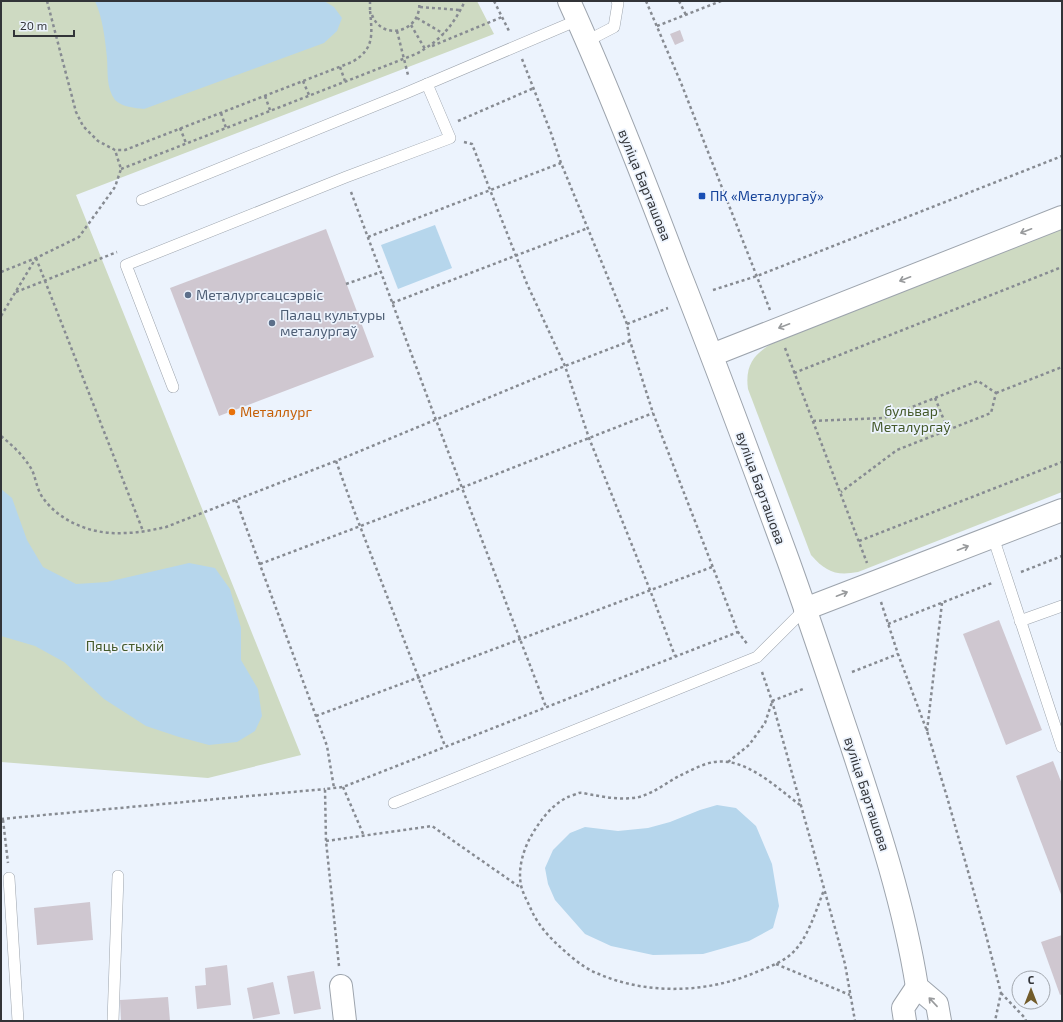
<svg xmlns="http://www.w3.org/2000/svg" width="1063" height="1022" viewBox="0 0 1063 1022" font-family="'Exo 2',sans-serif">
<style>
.green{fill:#cedac2}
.water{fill:#b6d6ec}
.building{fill:#cfc7d0}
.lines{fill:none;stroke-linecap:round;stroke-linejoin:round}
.lane-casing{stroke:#9da4ad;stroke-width:12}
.street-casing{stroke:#9da4ad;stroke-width:24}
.secondary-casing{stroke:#9da4ad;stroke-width:24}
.path{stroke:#878b92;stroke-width:2.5;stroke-dasharray:3 3;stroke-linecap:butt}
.lane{stroke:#fff;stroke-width:11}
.street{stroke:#fff;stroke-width:22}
.secondary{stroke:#fff;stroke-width:22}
.oneway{stroke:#989a9c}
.transit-dot{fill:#1a4fb4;stroke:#ecf3fd;stroke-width:1.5}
.service-dot{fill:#5c6f8a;stroke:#ecf3fd;stroke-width:1.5}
.food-dot{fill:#e8710a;stroke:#ecf3fd;stroke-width:1.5}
.labels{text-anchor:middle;stroke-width:3.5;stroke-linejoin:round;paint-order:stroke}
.street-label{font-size:14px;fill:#323438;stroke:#ecf3fd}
.transit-label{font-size:14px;fill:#164399;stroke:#ecf3fd;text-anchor:start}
.service-label{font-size:14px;fill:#4e5e75;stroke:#ecf3fd;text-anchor:start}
.park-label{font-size:14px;fill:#455a2b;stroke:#ecf3fd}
.food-label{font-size:14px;fill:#c56008;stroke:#ecf3fd;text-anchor:start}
</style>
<rect width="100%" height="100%" fill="#ecf3fd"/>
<!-- green -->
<g class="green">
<path d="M1,1h476l17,33 -418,161 225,560 -93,23 -207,-16z"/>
<path d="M1062,229v263l-204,80c-22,4 -32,0 -47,-17l-63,-166c-4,-29 11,-39 34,-51z"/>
</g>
<!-- water -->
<g class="water">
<path d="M95,1h229l10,6 8,11 -5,13 -13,12 -180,66c-9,-1 -22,-2 -29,-9 -9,-12 -7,-28 -8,-42 -2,-19 -4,-39 -12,-57z"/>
<path d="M435,225l17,43 -54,21 -17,-44z"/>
<path d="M1,489l11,9 15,42 16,27 33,17 31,-2 82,-19 26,5 15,21 11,39v32l17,29 4,27 -7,15 -18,11 -28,3 -30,-8 -33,-11 -42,-27 -40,-37 -29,-16 -34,-10z"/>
<path d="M717,805l19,3 20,18 16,38 7,42 -6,22 -24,13 -46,13 -50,1 -42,-9 -26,-12 -30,-34 -7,-16 -3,-16 8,-18 17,-17 15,-6 33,4 30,-3 22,-6 30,-12z"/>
</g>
<!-- building -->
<g class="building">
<path d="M680,30l4,11 -9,4 -5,-11z"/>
<path d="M326,229l48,128 -155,59 -49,-128z"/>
<path d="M999,620l43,110 -36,15 -43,-111z"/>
<path d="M1053,761l9,23v113l-46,-121z"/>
<path d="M90,902l3,38 -56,5 -3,-37z"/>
<path d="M1062,935v59l-2,1 -19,-53z"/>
<path d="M227,965l4,40 -34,4 -2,-23 11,-1 -1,-17z"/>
<path d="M314,971l7,38 -27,5 -7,-38z"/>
<path d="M273,982l7,32 -27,5 -6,-31z"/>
<path d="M168,997l2,24h-49l-1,-21z"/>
</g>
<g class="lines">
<!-- lane casing -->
<g class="lane-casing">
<g id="lane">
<path d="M587,41l27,-14 4,-24 -1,-2"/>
<path d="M142,200l264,-107 172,-73"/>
<path d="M173,387l-47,-122 220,-88 104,-39 -23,-54"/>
<path d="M993,537l69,210"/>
<path d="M1020,621l42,-15"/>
<path d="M394,803l363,-146 48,-48"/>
<path d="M9,878l9,143"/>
<path d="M113,1021l5,-145"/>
</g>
</g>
<!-- street casing -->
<g class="street-casing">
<path id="street" d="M341,986l4,35"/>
</g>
<!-- secondary casing -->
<g class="secondary-casing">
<g id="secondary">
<path d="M569,1c40,88 75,178 109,268 38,96 74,193 110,291 22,61 42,122 63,184 26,79 53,160 66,243l20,17 3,17"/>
<path d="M712,355l350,-138"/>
<path d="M805,609l257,-99"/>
<path d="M905,1021l-2,-13 14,-21"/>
</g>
</g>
<!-- path -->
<g class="path">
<path d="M47,1l29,111 7,14 15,15 17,9h10l227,-88c23,-13 20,-28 18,-52"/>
<path d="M494,1l16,32"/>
<path d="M646,1l35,82 89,227"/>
<path d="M679,1l7,14"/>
<path d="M420,7l40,3"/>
<path d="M370,10v-9"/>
<path d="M372,15c11,28 51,16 47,-14"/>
<path d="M417,18l27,16"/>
<path d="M411,25l14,24"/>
<path d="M657,26l64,-25"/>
<path d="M397,31l11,44"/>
<path d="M432,46l70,-29"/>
<path d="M522,59l29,74 10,30 66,161 3,17 23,72 85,219 10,13"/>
<path d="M340,67l5,14"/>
<path d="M303,81l6,14"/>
<path d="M265,96l5,14"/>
<path d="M221,113l5,15"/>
<path d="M458,121l76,-33"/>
<path d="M180,128l6,15"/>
<path d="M464,142l8,2 55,140 38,82 24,72 61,152 25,66"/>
<path d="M121,169l295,-115c24,-13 37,-28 49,-53"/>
<path d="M351,192l85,228 110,287"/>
<path d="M368,237l193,-74"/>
<path d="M36,258l107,273"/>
<path d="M1,272l35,-14 43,-21 36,-50 6,-18 -6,-19"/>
<path d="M346,284l35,-12"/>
<path d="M713,290l44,-14 305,-120"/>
<path d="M16,292l101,-40"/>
<path d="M392,303l196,-75"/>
<path d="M1,316l35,-58"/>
<path d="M627,324l41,-16"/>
<path d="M785,348l82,215"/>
<path d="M794,373l268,-106"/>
<path d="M996,393l66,-26"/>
<path d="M935,398l13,32"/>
<path d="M813,421l71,-3 94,-37 18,12 -5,20 -94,37 -56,42"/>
<path d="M1,436c12,10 23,20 31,34 4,9 5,20 11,28 18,25 51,37 81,35 14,0 28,-3 42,-6l170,-66 229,-95 65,-25"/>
<path d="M336,461l17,47 92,238"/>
<path d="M236,500l91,246 7,42"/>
<path d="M859,541l203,-79"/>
<path d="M260,564l201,-76 192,-75"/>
<path d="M1021,572l41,-16"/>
<path d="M881,602l17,52 29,77 20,66 39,138 15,58 -6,28"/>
<path d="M888,624l104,-41"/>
<path d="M762,672l10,29 73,263 10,57"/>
<path d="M852,672l46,-18"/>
<path d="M772,701l31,-12"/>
<path d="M316,716l396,-149"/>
<path d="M927,731l15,-128"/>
<path d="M728,762l21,-17 16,-22 7,-21"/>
<path d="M343,787l21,49"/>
<path d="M800,805c-23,-17 -54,-48 -86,-43 -12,2 -24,9 -35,14 -13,7 -25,17 -40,21 -14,3 -31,1 -45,-2 -5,0 -11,-3 -15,-2 -3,1 -8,3 -11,4 -17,8 -29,25 -38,41 -8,15 -13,35 -8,51 2,6 5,12 8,18 6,15 17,28 29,39 10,9 21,19 33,25 50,24 112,23 162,2 15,-6 33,-12 43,-25 13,-16 19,-38 27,-58"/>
<path d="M1,819l324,-30"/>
<path d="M3,820l5,43"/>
<path d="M326,841l106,-15 89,62"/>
<path d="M776,964l74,31"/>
<path d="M339,966l-13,-125 -1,-52 18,-2 395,-155"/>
<path d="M1001,993l24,25 1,3"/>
</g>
<!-- lane -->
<use href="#lane" class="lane"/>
<!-- street -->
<use href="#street" class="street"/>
<!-- secondary -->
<use href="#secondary" class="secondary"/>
</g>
<!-- one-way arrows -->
<defs><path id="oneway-shaft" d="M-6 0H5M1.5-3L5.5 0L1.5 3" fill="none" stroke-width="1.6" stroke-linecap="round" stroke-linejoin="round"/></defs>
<g class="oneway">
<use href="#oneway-shaft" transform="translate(1026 231) rotate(159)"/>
<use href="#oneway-shaft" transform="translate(905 279) rotate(159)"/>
<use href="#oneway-shaft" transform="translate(784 326) rotate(159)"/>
<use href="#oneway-shaft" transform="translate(963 548) rotate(-21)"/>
<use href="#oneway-shaft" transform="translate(842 594) rotate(-21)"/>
<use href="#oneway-shaft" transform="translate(933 1002) rotate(-133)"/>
</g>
<!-- markers -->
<rect class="transit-dot" x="698" y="192" width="8" height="8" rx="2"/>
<g class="service-dot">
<circle cx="188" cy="295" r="4"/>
<circle cx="272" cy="323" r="4"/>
</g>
<circle class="food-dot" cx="232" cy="412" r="4"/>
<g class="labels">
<!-- street labels -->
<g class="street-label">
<text transform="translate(645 185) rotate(68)" y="5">вуліца Барташова</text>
<text transform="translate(761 488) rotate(70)" y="5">вуліца Барташова</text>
<text transform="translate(867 794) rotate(72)" y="5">вуліца Барташова</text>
</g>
<!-- transit labels -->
<g class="transit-label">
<text x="710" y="201">ПК «Металургаў»</text>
</g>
<!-- service labels -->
<g class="service-label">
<text x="196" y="300">Металургсацсэрвіс</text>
<text x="280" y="320">Палац культуры<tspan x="280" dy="16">металургаў</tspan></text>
</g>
<!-- park labels -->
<g class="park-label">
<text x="911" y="416">бульвар<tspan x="911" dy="16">Металургаў</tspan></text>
<text x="125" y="651">Пяць стыхій</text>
</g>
<!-- food labels -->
<g class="food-label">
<text x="240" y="417">Металлург</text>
</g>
</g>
<!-- border -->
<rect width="1063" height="1022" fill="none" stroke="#323438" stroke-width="4"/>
<!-- north arrow -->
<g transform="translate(1031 990)"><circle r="19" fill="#ecf3fd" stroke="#a2a7ae"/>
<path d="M0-3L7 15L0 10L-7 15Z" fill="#725c2b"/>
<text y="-6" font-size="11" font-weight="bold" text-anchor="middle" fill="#323438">С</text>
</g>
<!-- scale -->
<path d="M14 30v6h60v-6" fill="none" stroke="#323438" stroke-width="2"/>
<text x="20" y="30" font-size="12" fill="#323438" stroke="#ecf3fd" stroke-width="3" paint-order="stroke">20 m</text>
</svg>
